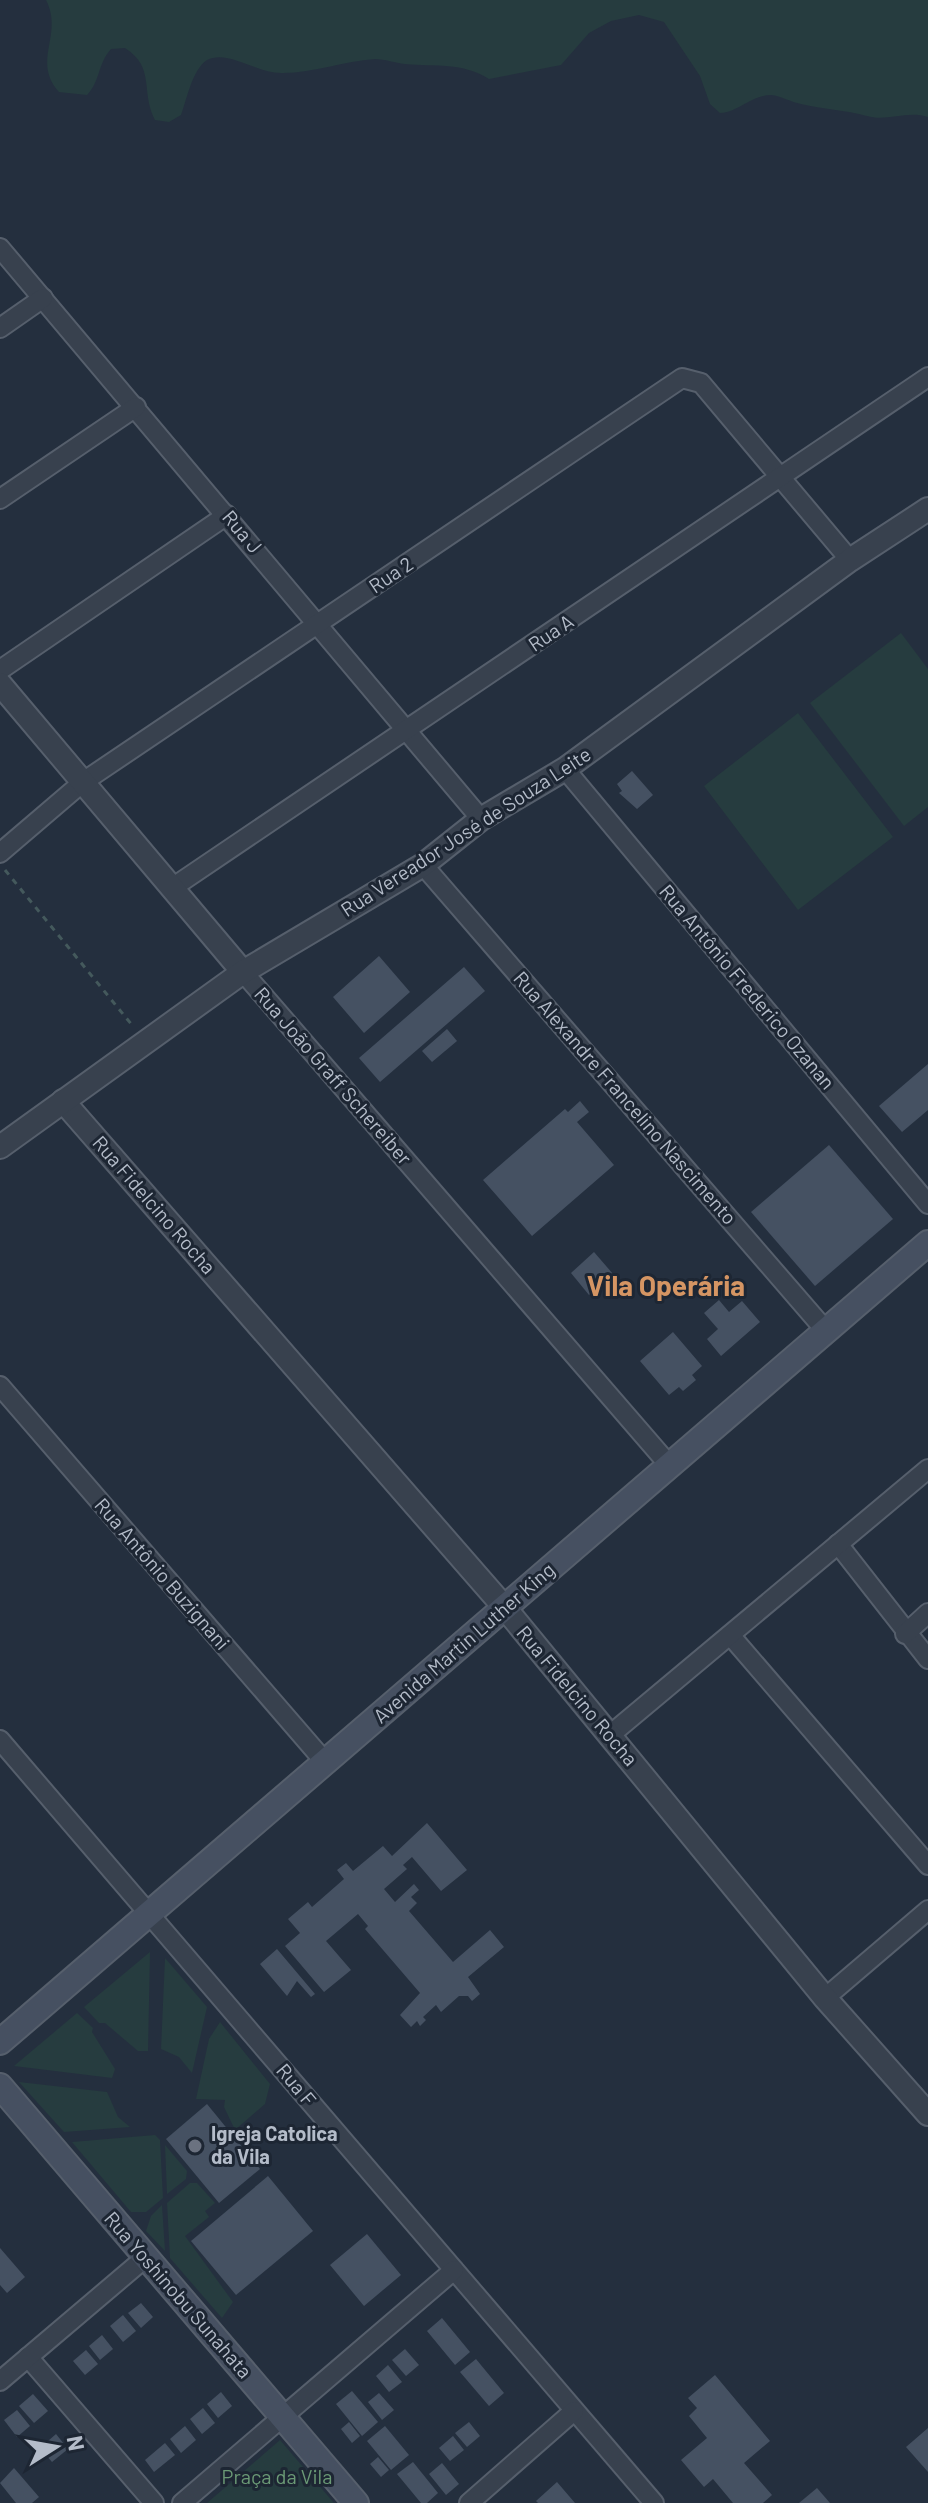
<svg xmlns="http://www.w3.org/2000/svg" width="928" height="2503" viewBox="0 0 928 2503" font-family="Barlow,sans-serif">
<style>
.green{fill:#263c3f}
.building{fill:#455162}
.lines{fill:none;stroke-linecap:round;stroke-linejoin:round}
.minor-casing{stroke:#565f6c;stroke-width:22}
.tertiary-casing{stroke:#565f6c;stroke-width:26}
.secondary-casing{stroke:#565f6c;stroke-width:28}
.path{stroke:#44595c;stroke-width:3;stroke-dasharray:6 6;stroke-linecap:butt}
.minor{stroke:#38414e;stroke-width:18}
.tertiary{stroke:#38414e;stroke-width:22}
.secondary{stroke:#465061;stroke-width:24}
.worship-dot{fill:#6b7280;stroke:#1d2633;stroke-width:3}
.labels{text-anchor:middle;stroke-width:6;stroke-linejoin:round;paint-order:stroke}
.street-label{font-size:20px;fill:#b4bcc9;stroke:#1d2633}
.poi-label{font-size:20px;font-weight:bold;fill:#b4bcc9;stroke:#1d2633;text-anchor:start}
.park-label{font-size:20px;fill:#6b9a76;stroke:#1d2633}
.district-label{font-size:28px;font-weight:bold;fill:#d59563;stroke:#1d2633}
</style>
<rect width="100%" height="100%" fill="#242f3e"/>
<!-- green -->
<g class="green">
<path d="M46,0h882v117c-21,-7 -41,5 -61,-1 -22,-6 -44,-7 -66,-12 -10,-2 -20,-8 -30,-9 -20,0 -32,17 -51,18l-10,-9 -10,-28 -36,-54 -25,-7 -28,6 -22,12 -28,32 -72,14c-27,-17 -53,-12 -84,-15 -10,-1 -20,-5 -30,-5 -31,2 -61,14 -92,14 -26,1 -55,-24 -76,-13 -15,10 -20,39 -26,55l-12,7 -14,-2c-15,-29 1,-52 -30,-72l-14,1c-13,14 -11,33 -24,46l-28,-3c-28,-31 5,-57 -13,-92z"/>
<path d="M901,633l27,36v138l-24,19 -94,-123z"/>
<path d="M798,713l95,124 -95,73 -94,-124z"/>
<path d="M150,1952l-2,99h-10l-33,-28h-6l-15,-16z"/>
<path d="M165,1958l42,49 -15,66 -13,-16 -18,-8z"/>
<path d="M77,2013l16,15 -1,4 23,37 -3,9 -98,-12z"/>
<path d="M220,2022l50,62 -5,20 -30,26 -11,-23 1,-7 -29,-1 13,-60z"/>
<path d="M19,2082l88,10 11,25 12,10 -66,5z"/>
<path d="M155,2135l5,5 3,58 -17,14h-15l-59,-70z"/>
<path d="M165,2145l22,26 -1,8 -19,15z"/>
<path d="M190,2183h7l18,20 -10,8 4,6 -24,19 48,66 -11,16 -52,-60 -3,-55z"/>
<path d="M162,2205l3,46 -19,-20 5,-15z"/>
<path d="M280,2440l54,63h-127z"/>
</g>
<!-- building -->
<g class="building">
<path d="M632,771l21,24 -16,14 -18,-16 3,-2 -5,-7z"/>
<path d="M379,956l31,36 -46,41 -31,-36z"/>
<path d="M464,967l21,24 -105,91 -21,-24z"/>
<path d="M447,1029l10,12 -25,21 -10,-11z"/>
<path d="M928,1064v46l-26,22 -23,-26z"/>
<path d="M580,1101l9,11 -12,10 37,43 -82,71 -49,-56 82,-71 3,3z"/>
<path d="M829,1145l64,74 -78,67 -64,-74z"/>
<path d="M594,1252l19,22 -24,21 -18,-22z"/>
<path d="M719,1300l10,12 13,-11 18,21 -39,34 -14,-17 11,-10 -14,-16z"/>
<path d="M673,1332l29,34 -10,9 4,5 -13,11 -4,-4 -10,8 -29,-34z"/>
<path d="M427,1823l40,47 -26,21 -29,-34 -9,8 4,4 -23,20 11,13 19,-18 5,6 -8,7 6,6 -8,8 44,51 37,-32 14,17 -36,30 12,17 -8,7 -4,-5h-9l-18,16 -5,-7 -13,12 3,3 -6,6 -3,-5 -6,6 -11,-12 20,-22 -55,-64 3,-3 -10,-12 -32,27 25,29 -27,22 -39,-46 15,-13 -12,-14 20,-17 4,5 32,-28 -7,-9 9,-7 7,8 30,-25 9,10z"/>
<path d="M277,1949l38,45 -4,3 -14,-16 -10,15 -27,-32z"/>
<path d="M207,2104l53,65 -41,34 -53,-64z"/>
<path d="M268,2176l45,55 -77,64 -45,-54z"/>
<path d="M367,2234l34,41 -37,31 -34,-41z"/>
<path d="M0,2248l25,29 -18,16 -7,-8z"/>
<path d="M141,2303l12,14 -12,11 -13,-15z"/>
<path d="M123,2315l13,16 -13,11 -13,-16z"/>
<path d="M442,2318l28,34 -15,13 -28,-34z"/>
<path d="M102,2335l11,14 -13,11 -11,-14z"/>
<path d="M405,2349l14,16 -13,11 -14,-16z"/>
<path d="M86,2350l12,14 -13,11 -12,-14z"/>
<path d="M476,2359l28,34 -15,13 -29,-34z"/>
<path d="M388,2365l14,17 -13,10 -13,-16z"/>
<path d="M715,2375l55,66 -26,22 28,32 -9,8h-30l-20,-24 -9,8 -23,-27 26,-22 -18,-22 8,-8 -9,-10z"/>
<path d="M352,2391l26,31 -16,14 -26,-32z"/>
<path d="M221,2392l11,14 -14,12 -11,-14z"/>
<path d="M379,2393l15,17 -12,10 -14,-18z"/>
<path d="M33,2394l15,17 -14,12 -15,-17z"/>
<path d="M203,2408l12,15 -13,11 -12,-15z"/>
<path d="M17,2410l13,16 -13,11 -13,-17z"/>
<path d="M349,2422l11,14 -8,7 -11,-14z"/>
<path d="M469,2422l11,14 -13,11 -12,-14z"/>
<path d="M185,2426l11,14 -15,13 -11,-14z"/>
<path d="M385,2426l24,29 -18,15 -24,-29z"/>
<path d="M928,2428v44l-22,-25z"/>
<path d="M56,2434l12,15 -16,13 -12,-14z"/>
<path d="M453,2436l11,14 -14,11 -11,-13z"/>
<path d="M165,2443l10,12 -21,17 -9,-12z"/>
<path d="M378,2457l11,13 -8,7 -11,-13z"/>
<path d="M413,2462l25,31 -11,10h-6l-24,-29z"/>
<path d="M442,2463l17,21 -13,11 -17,-21z"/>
<path d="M14,2468l25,29 -7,6h-16l-16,-20z"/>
<path d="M557,2482l18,21h-37l-2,-2z"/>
<path d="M817,2488l13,15h-31z"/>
</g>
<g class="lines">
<!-- minor casing -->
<g class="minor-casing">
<g id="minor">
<path d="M0,248l481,571"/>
<path d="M0,328l43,-30"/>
<path d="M0,499l136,-92"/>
<path d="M0,670l227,-155"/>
<path d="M565,769l363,435"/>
<path d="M0,853l83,-71 599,-404 19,5 149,177"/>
<path d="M423,865l403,466"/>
<path d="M172,888l756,-511"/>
<path d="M243,972l427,494"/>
<path d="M0,1386l325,376"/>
<path d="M838,1544l90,115"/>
<path d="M905,1634l23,-21"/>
<path d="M730,1635l198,230"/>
<path d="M610,1735l318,-266"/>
<path d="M0,1740l654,763"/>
<path d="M825,1998l103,-88"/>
<path d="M28,2357l126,146"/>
<path d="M0,2381l145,-123"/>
<path d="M182,2503l272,-233"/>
<path d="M469,2503l105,-92"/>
</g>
</g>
<!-- tertiary casing -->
<g class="tertiary-casing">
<g id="tertiary">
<path d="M0,684l243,288"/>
<path d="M63,1101l442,507 320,390 103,116"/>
<path d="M0,1147l243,-175 180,-107 58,-46 84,-50 285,-209 78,-51"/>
</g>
</g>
<!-- secondary casing -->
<g class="secondary-casing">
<g id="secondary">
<path d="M0,2042l928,-799"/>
<path d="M0,2086l356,417"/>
</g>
</g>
<!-- path -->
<path class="path" d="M5,870l127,155"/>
<!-- minor -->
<use href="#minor" class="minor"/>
<!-- tertiary -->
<use href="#tertiary" class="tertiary"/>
<!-- secondary -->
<use href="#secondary" class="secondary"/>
</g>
<!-- markers -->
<circle class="worship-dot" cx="195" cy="2146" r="8"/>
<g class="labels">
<!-- street labels -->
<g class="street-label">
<text transform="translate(242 532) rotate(50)" y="7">Rua J</text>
<text transform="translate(391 575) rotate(-34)" y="7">Rua 2</text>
<text transform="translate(551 633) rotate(-34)" y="7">Rua A</text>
<text transform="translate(466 832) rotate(-33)" y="7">Rua Vereador José de Souza Leite</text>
<text transform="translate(747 987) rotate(50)" y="7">Rua Antônio Frederico Ozanan</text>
<text transform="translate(333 1076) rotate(49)" y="7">Rua João Graff Schereiber</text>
<text transform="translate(625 1098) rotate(49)" y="7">Rua Alexandre Francelino Nascimento</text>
<text transform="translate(154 1205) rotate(49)" y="7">Rua Fidelcino Rocha</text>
<text transform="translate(162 1574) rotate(49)" y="7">Rua Antônio Buzignani</text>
<text transform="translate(464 1643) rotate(-41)" y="7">Avenida Martin Luther King</text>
<text transform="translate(577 1696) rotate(50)" y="7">Rua Fidelcino Rocha</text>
<text transform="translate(296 2085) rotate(50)" y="7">Rua F</text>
<text transform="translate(178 2295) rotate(49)" y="7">Rua Yoshinobu Sunahata</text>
</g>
<!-- poi labels -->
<g class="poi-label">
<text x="211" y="2141">Igreja Catolica<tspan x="211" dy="23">da Vila</tspan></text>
</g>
<!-- park labels -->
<g class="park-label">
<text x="277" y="2484">Praça da Vila</text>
</g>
<!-- district labels -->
<g class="district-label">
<text x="666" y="1296">Vila Operária</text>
</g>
</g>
<!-- north arrow -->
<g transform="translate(56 2447) rotate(79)" stroke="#1d2633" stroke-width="6" paint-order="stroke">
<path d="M0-6L14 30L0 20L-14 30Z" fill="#b4bcc9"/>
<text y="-12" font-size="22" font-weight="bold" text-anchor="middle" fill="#b4bcc9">N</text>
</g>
</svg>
